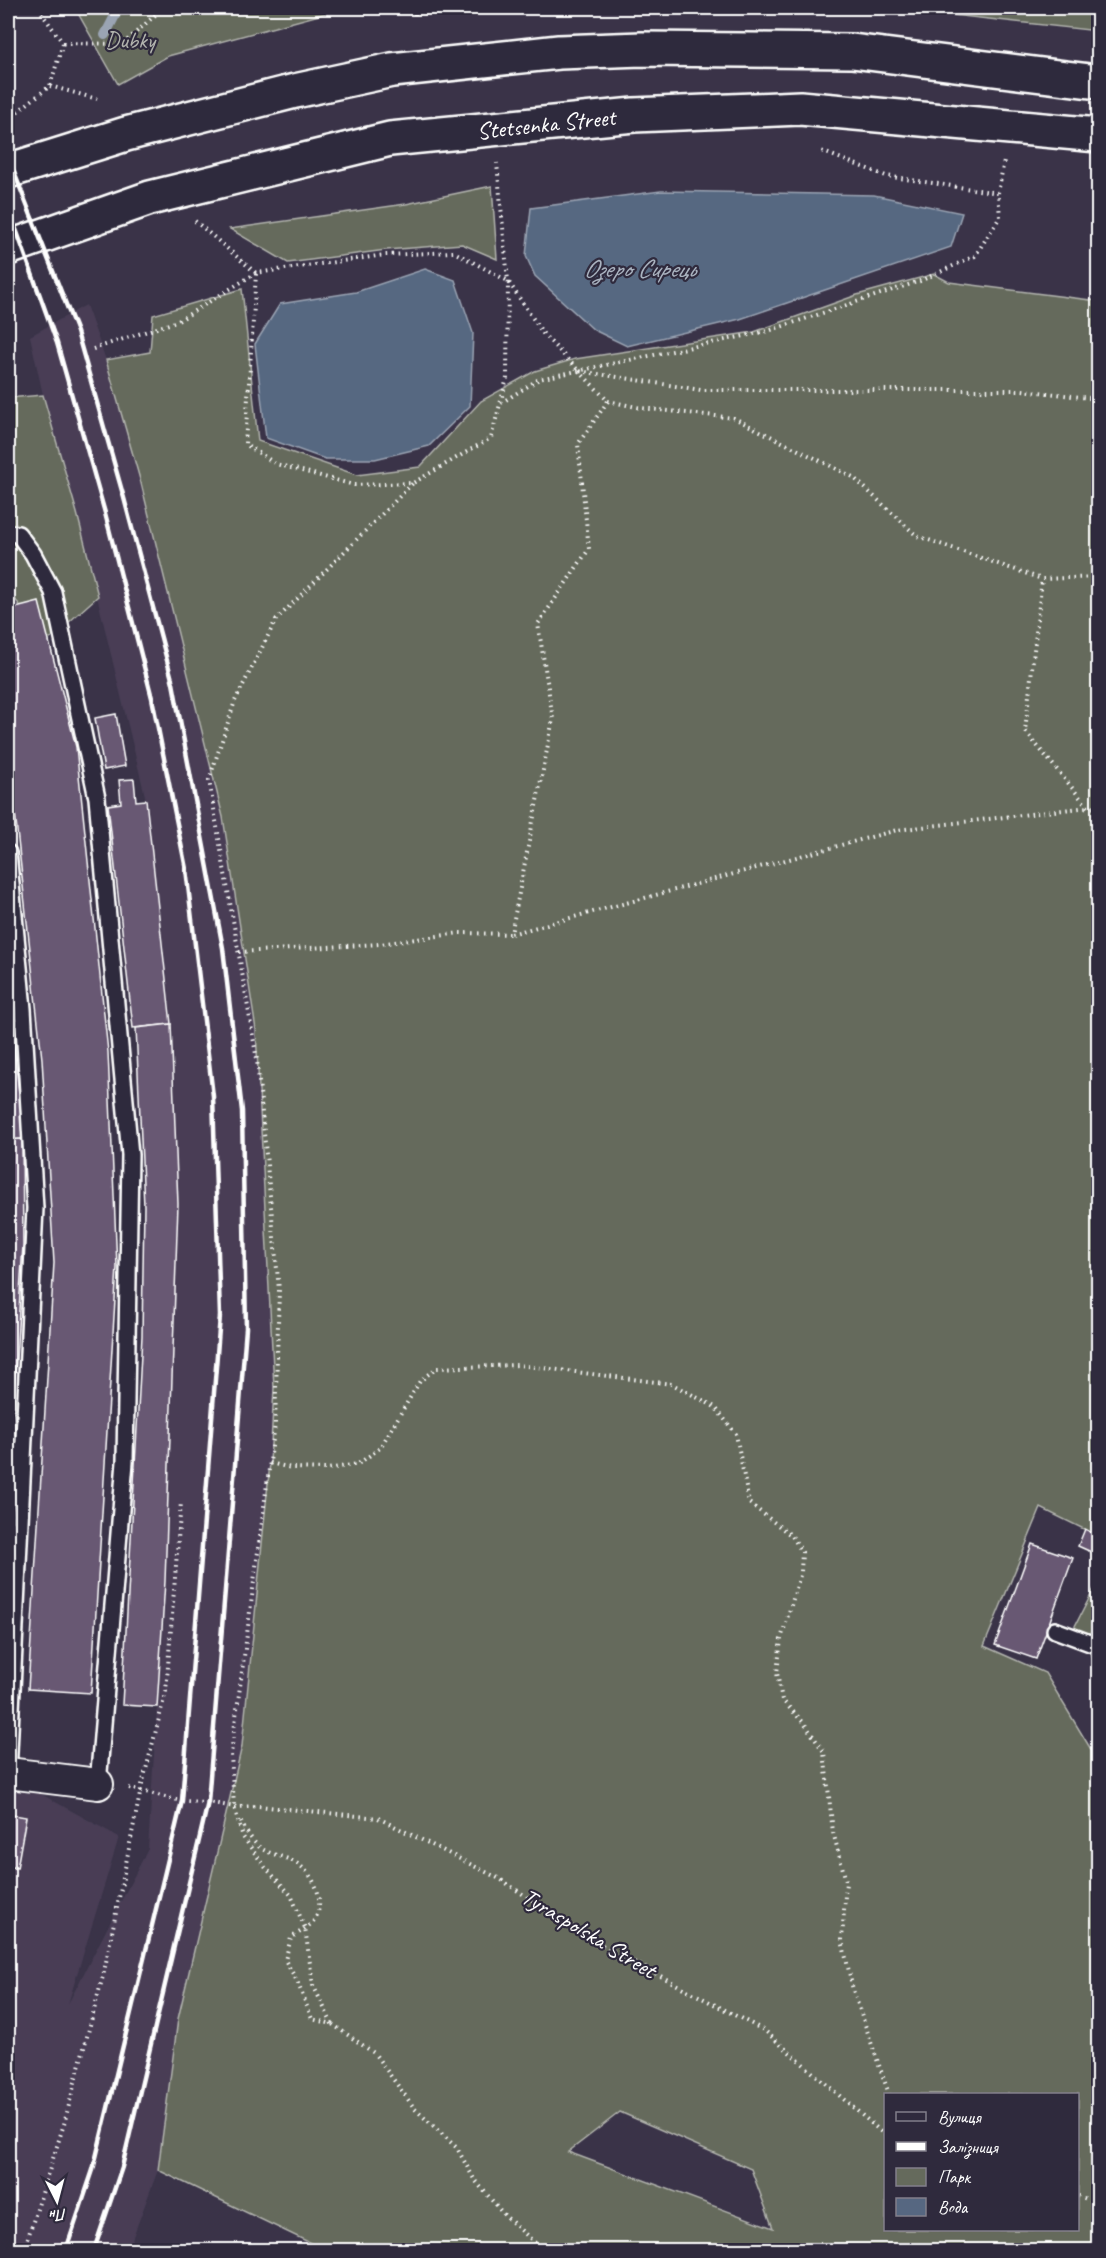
<svg xmlns="http://www.w3.org/2000/svg" width="1106" height="2258" viewBox="0 0 1106 2258" font-family="Caveat,sans-serif">
<style>
.built{fill:#483e55}
.green{fill:#656a5c;stroke:#b2b4ae;stroke-width:1.5;fill-rule:evenodd}
.water{fill:#566781;stroke:#9aa4b3;stroke-width:1.5}
.lines{fill:none;stroke-linecap:round;stroke-linejoin:round}
.stream{stroke:#9aa4b3;stroke-width:10}
.building{fill:#685873;stroke:#fff;stroke-width:1.5}
.service-casing{stroke:#fff;stroke-width:20}
.minor-casing{stroke:#fff;stroke-width:34}
.secondary-casing{stroke:#fff;stroke-width:38}
.path{stroke:#fff;stroke-width:4;stroke-dasharray:1.5 4.5;stroke-linecap:butt}
.service{stroke:#2f2a3d;stroke-width:15}
.minor{stroke:#2f2a3d;stroke-width:30}
.secondary{stroke:#2f2a3d;stroke-width:33}
.rail{stroke:#fff;stroke-width:4.5}
.labels{text-anchor:middle;stroke-width:4.5;stroke-linejoin:round;paint-order:stroke}
.park-label{font-size:24px;fill:#b2b4ae;stroke:#2f2a3d}
.street-label{font-size:24px;fill:#fff;stroke:#2f2a3d}
.water-label{font-size:26px;font-style:italic;fill:#aab3c0;stroke:#2f2a3d}
</style>
<rect width="100%" height="100%" fill="#3a3348"/>
<filter id="ink" filterUnits="userSpaceOnUse"><feTurbulence type="fractalNoise" baseFrequency=".0167" numOctaves="2"/><feDisplacementMap in="SourceGraphic" scale="12" xChannelSelector="R" yChannelSelector="G"/><feConvolveMatrix kernelMatrix="1 2 1 2 8 2 1 2 1" color-interpolation-filters="sRGB"/></filter>
<g filter="url(#ink)">
<!-- built -->
<path class="built" d="M86,305l20,55 35,123 82,334 33,213 18,358 -4,75 -28,283 -64,273 -20,151 -30,80h-120v-463l22,1 89,49 -51,167 80,-155 17,-268 13,-377 -7,-180 -25,-224 -69,-287 -34,-118 -13,-59z"/>
<!-- green -->
<g class="green">
<path d="M75,8h258l1,3 -166,45 -50,28z"/>
<path d="M889,8h209v23z"/>
<path d="M492,186l5,73 -35,-15 -76,6 -98,13 -58,-34 176,-25z"/>
<path d="M934,274l15,8 149,19v1235l-57,-28 -57,138 61,27 50,83 3,-7v501h-117l-12,-3 -9,3h-635l-167,-80 20,-151 64,-273 28,-283 4,-75 -18,-358 -33,-213 -82,-334 -35,-123 44,-8 3,-37 89,-26 16,152 99,34 63,-8 61,-66 54,-30 40,-12 179,-27 103,-37zM886,2094h192v136h-192zM620,2112l131,57 22,59 -205,-76z"/>
<path d="M43,395l34,118 21,83 -49,44 -41,-49v-193z"/>
<path d="M1098,1581v84l-24,-37z"/>
</g>
<!-- water -->
<g class="water">
<path d="M661,191l213,4 88,18 -11,34 -211,72 -113,27 -33,-16 -59,-54 -9,-20 5,-48z"/>
<path d="M425,269l30,11 18,53 -3,73 -41,40 -54,13h-50l-59,-21 -11,-94 25,-40 76,-12z"/>
</g>
<g class="lines">
<!-- stream -->
<path class="stream" d="M105,35l14,-27"/>
</g>
<!-- building -->
<g class="building">
<path d="M39,602l37,145 32,305 9,215 -26,426 -63,-4 26,-426 -12,-204 -34,-310v-111h2l-2,-28z"/>
<path d="M116,714l9,52 -21,4 -9,-52z"/>
<path d="M134,779l2,22 10,-1 25,224 -38,4 -25,-223 13,-2 -2,-23z"/>
<path d="M8,991l13,121 1,27 -14,1z"/>
<path d="M171,1024l7,180 -13,377 -8,126 -35,-2 20,-369 2,-130 -8,-178z"/>
<path d="M22,1139l1,106 -15,243v-348z"/>
<path d="M1085,1529l13,7v19l-20,-9z"/>
<path d="M1032,1544l41,14 -37,101 -41,-14z"/>
<path d="M8,1814l18,3 -9,51 -9,-2z"/>
</g>
<g class="lines">
<!-- service casing -->
<g class="service-casing">
<g id="service">
<path d="M8,533l10,1 15,20 20,38 44,206 33,357 -5,307 -27,322"/>
<path d="M8,853l15,156 12,199 -27,565"/>
<path d="M1055,1630l43,16"/>
</g>
</g>
<!-- minor casing -->
<g class="minor-casing">
<path id="minor" d="M8,1773l90,11"/>
</g>
<!-- secondary casing -->
<g class="secondary-casing">
<g id="secondary">
<path d="M8,171l118,-37 169,-43 97,-21 167,-18 83,-3 210,2 246,31"/>
<path d="M8,248l142,-50 240,-59 244,-24 166,-7 298,27"/>
</g>
</g>
<!-- path -->
<g class="path">
<path d="M38,8l25,35"/>
<path d="M415,8v7"/>
<path d="M63,43l60,1 40,-36"/>
<path d="M50,86l47,13"/>
<path d="M8,119l42,-33 13,-43"/>
<path d="M998,193l6,-32"/>
<path d="M195,221l61,52"/>
<path d="M256,274l-11,170 31,20 78,21 59,-2 78,-45 16,-60 1,-97 -11,-118"/>
<path d="M93,349l85,-28 78,-48 129,-18 69,-3 54,29 36,54 35,36 122,19h321l76,9"/>
<path d="M579,371l29,30 -30,43 11,105 -51,75 15,95 -42,215 386,-104 191,-23"/>
<path d="M608,401l33,7 93,10 119,59 64,59 125,43"/>
<path d="M501,403l38,-24 229,-48 152,-50 55,-25 25,-39 -2,-24 -112,-17 -65,-25"/>
<path d="M1098,577l-56,2 -17,152 63,76 10,1"/>
<path d="M239,952l141,-8 80,-11 51,1"/>
<path d="M270,1463l21,5 36,1 31,-5 22,-16 40,-67 16,-13 83,-3 153,19 43,23 21,27 13,69 43,33 10,16 -1,20 -20,67 -4,34 5,27 22,23 20,29 9,80 13,49 -4,59 11,50 36,104"/>
<path d="M129,1788l53,13 26,1 26,5 24,-1 120,12 122,61 92,61 173,91 121,105"/>
<path d="M241,1822c4,8 14,24 23,28 11,6 24,7 34,14 16,11 27,35 18,53 -5,10 -17,15 -25,21l-6,22 12,21 15,38 20,5 42,29 41,56 42,39 17,31 31,37 38,34"/>
<path d="M332,2024l-19,-39 -8,-57 -14,-33 -26,-28 -22,-30 -9,-30 -3,-53 44,-330 4,-134 -22,-230 -48,-280 26,-79 41,-81 137,-137"/>
<path d="M1078,2196l20,7"/>
<path d="M24,2250l40,-126 40,-152 37,-183 25,-98 15,-189"/>
</g>
<!-- service -->
<use href="#service" class="service"/>
<!-- minor -->
<use href="#minor" class="minor"/>
<!-- secondary -->
<use href="#secondary" class="secondary"/>
<!-- rail -->
<g class="rail">
<path d="M8,157l69,175 47,166 49,185 50,265 19,163 4,217 -38,474 -86,365 -28,83"/>
<path d="M8,207l49,136 48,170 47,185 34,171 27,227 7,220 -38,485 -89,369 -27,80"/>
</g>
</g>
</g>
<g class="labels">
<!-- park labels -->
<g class="park-label">
<text x="130" y="48">Dubky</text>
</g>
<!-- street labels -->
<g class="street-label">
<text transform="translate(546 124) rotate(-6)" y="8">Stetsenka Street</text>
<text transform="translate(589 1933) rotate(31)" y="8">Tyraspolska Street</text>
</g>
<!-- water labels -->
<g class="water-label">
<text x="639" y="277">Озеро Сирець</text>
</g>
</g>
<!-- margin -->
<rect width="1106" height="2258" fill="none" stroke="#2f2a3d" stroke-width="30"/>
<rect x="15" y="15" width="1076" height="2228" fill="none" stroke="#fff" stroke-width="2" filter="url(#ink)"/>
<!-- legend -->
<rect x="884" y="2093" width="195" height="138" fill="#2f2a3d" stroke="#827f8b" stroke-width="1.5"/>
<rect x="896" y="2112" width="30" height="9" fill="#2f2a3d" stroke="#827f8b" stroke-width="1.5"/>
<text x="938" y="2123" font-size="18" fill="#ffffff">Вулиця</text>
<rect x="896" y="2142" width="30" height="9" fill="#ffffff" stroke="#827f8b" stroke-width="1.5"/>
<text x="938" y="2153" font-size="18" fill="#ffffff">Залізниця</text>
<rect x="896" y="2168" width="30" height="18" fill="#656a5c" stroke="#827f8b" stroke-width="1.5"/>
<text x="938" y="2183" font-size="18" fill="#ffffff">Парк</text>
<rect x="896" y="2198" width="30" height="18" fill="#566781" stroke="#827f8b" stroke-width="1.5"/>
<text x="938" y="2213" font-size="18" fill="#ffffff">Вода</text>
<!-- north arrow -->
<g transform="translate(57 2201) rotate(174)" stroke="#2f2a3d" stroke-width="4.5" paint-order="stroke">
<path d="M0-4.5L10 22L0 15L-10 22Z" fill="#ffffff"/>
<text y="-9" font-size="16" font-weight="bold" text-anchor="middle" fill="#ffffff">Пн</text>
</g>
</svg>
